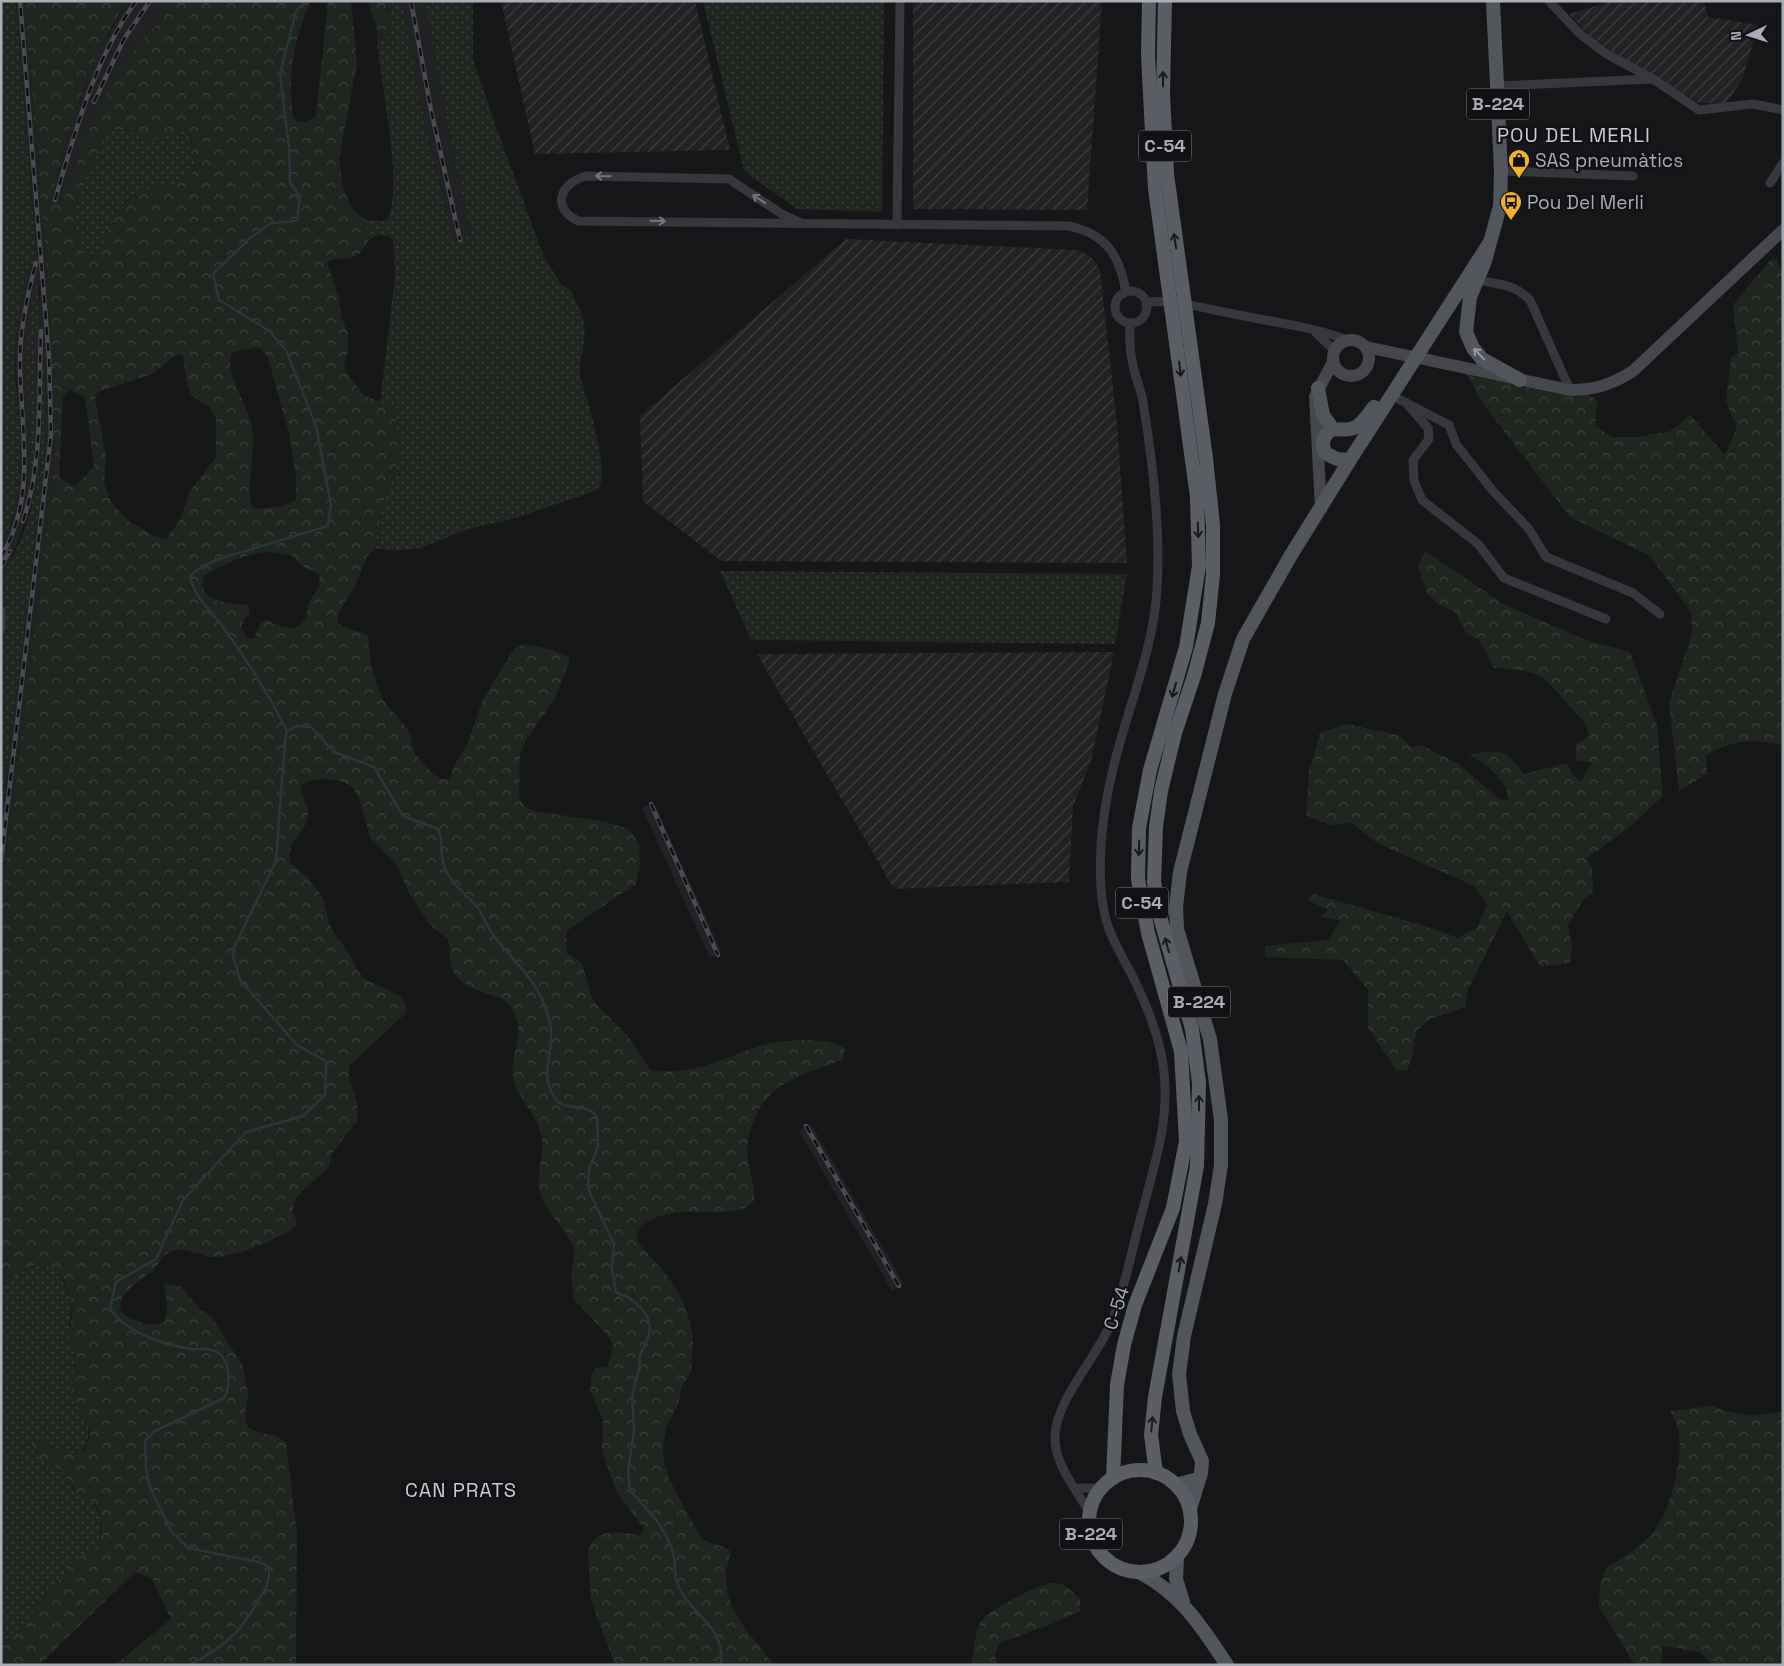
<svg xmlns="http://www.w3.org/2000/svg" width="1784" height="1666" viewBox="0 0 1784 1666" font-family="'Space Grotesk',sans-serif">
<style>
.built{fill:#222225;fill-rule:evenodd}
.industrial{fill:url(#industrial-furrows)}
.grass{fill:url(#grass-dots)}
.forest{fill:url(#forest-crowns);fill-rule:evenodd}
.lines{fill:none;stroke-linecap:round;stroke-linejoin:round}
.stream{stroke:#2c353c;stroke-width:2.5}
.minor{stroke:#37383d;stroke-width:9}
.secondary{stroke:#45474d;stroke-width:12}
.primary{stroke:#53555c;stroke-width:14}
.trunk{stroke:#5b5e65;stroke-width:14}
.rail-casing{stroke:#4a4c52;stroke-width:4.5}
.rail{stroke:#111113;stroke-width:2.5;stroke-dasharray:8;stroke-linecap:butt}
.oneway{stroke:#18191b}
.oneway2{stroke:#757881}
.oneway3{stroke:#979ba6}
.labels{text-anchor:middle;stroke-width:4.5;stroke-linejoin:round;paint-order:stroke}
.shield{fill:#111113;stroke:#7b7e86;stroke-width:1}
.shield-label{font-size:18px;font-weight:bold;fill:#a8adb8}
.poi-label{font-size:19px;fill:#a8adb8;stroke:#111113;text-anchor:start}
.street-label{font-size:19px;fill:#a8adb8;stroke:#111113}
.neighbourhood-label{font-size:20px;letter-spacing:1px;fill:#c9ccd4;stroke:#111113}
</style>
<defs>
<pattern id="industrial-furrows" width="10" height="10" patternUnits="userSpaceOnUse" patternTransform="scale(1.25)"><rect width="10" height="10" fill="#222225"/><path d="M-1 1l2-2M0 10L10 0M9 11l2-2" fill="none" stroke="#3f3f43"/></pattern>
<pattern id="grass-dots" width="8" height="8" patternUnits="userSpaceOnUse" patternTransform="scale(1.25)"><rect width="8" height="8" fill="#1e261f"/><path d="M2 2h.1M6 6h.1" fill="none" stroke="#3c433d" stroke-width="1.8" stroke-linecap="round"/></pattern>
<pattern id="forest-crowns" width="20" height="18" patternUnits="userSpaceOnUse" patternTransform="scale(1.25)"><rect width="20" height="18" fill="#1e261f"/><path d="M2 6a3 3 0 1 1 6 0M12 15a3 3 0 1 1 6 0" fill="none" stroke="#3c433d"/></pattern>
</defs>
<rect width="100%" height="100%" fill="#161618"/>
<!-- built -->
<g class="built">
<path d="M16,1h8l25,293 6,168 -54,441v-87l44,-350 1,-103 -4,7 -1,92 -9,42 -24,62 -7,10v-25l12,-32 6,-33 2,-33 -6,-98 3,-37 12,-54 7,1zM38,279l2,15 -7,40 3,66 -2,70 -5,17 2,-26 -4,-114z"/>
<path d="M128,1h50l-43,47 -38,61 -32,92 -14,-4 23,-81 24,-63z"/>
<path d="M402,1h23l25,137 21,97 -17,6 -26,-103z"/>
<path d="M654,803l68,150 -12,5 -68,-150z"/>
<path d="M811,1124l93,160 -12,7 -93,-160z"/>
</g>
<!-- industrial -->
<g class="industrial">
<path d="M501,1h194l35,149 -195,4z"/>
<path d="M913,1h189l-15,209 -174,-1z"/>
<path d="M1613,1h91l4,16 50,8 -15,53 -17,26 -27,-1 -106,-63 -24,-26z"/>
<path d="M846,239l231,11 12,5 6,7 5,9 17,152 10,140 -406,-2 -78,-60 -3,-85z"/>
<path d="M1114,652l-23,109 -18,45 -4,76 -175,7 -137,-235z"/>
</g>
<!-- grass -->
<g class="grass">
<path d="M1,1h15l21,264 -7,-1c-7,30 -14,59 -15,90 -1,34 6,67 6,100 0,33 -7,66 -20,97z"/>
<path d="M386,1h16l26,137 26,103 17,-6 -21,-97 -25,-137h48v58l22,65 49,133 17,27 10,7 12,26 2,19 -5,30v11c8,23 28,89 20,110l-10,6 -81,27 -41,9 -47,19 -29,3 -17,-3 9,-49 7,-17 8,-32 -1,-11 -13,-36h-5l15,-126 -2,-36 -4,-5 -11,-1 -9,4 -3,-19 17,1 5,-2c13,-35 -1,-98 -5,-135 -2,-17 -7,-32 -5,-50l4,4 7,-28z"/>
<path d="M703,1h181l-2,211 -85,-3 -53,-38z"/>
<path d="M117,129l23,5 12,6 34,-11c5,6 5,14 7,22 9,47 -46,27 -70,54 -12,13 -19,49 -35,53l-5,-3 -2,-5c-3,-11 -8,-24 -7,-35 1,-17 25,-74 37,-85z"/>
<path d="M38,277v56l-5,2c4,50 10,107 -5,155 4,-47 -2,-94 -1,-141 0,-24 6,-49 11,-72z"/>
<path d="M46,361l-1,105 -44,350v-240c41,-60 42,-136 41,-206z"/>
<path d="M720,571l407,3 -12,70 -364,-4z"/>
<path d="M46,1263l5,3 8,8 13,26 -3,29 6,29 -3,30 5,17 11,14 1,6 -2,19 -7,8 -13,2 -23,-11 -12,5 2,6 21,12 13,12 5,11 20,13 8,16 -2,25 -24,17 -50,62 -24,23v-355c14,-11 27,-27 45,-27z"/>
</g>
<!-- forest -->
<g class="forest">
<path d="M24,1h104c-41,58 -58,129 -77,196l13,4 33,-92 38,-61 43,-47h133c-17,37 -24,74 -18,114l2,5c8,3 15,2 21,-4l12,-115h23l6,63 -18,94 4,30 9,21 14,11 3,19c-13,28 -24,15 -42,23l12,37 2,18 7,16v16l-4,17 2,6 18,24 27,9 5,16 3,29 -2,13 -13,36 -9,49 -9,10 -10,26 -18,30v9c8,8 21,6 30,13l3,31 11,32 27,32 5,22 20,22 11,5 5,-2 4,-12 13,-21 16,-46 31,-50 10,-5 29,6 16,7v5l-14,36 -29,42 -6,15 -1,41 5,10 10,5 72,11 23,7 10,15 1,22 -4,18 -68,46 -2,5 1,18 15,10 9,33 7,10 30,30 23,35c18,1 33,0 50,-4 20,-5 39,-15 58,-21 19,-6 72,-11 86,3l-2,10c-26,12 -57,17 -77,40 -11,12 -19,37 -19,53 0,13 12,44 5,51 -22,22 -93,-9 -116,32l4,10 25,28 12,17 10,22 6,24 -2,36 -9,14 -4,18 -12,23 -3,19 1,17 5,16 31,57c9,10 22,7 31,16 -1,6 -4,12 -5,19 -1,45 25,61 48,94h-159l-24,-65 -3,-50c6,-22 35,-19 52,-14l4,-7 -28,-38 -14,-40 1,-31 -13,-29 2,-18 4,-5 11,-1c9,-25 7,-25 -11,-44 -8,-8 -14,-16 -22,-23 -1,-10 -3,-20 -2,-30 1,-9 4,-14 1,-23 -7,-18 -25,-33 -32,-51 -7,-21 6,-44 -1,-65 -5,-19 -24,-34 -27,-54 -4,-24 15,-41 -2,-70 -9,-16 -47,-11 -59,-38 -4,-9 -1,-20 -4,-30l-19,-15 -21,-33 -13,-29 -24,-22 -12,-42 -7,-12c-15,-8 -38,-11 -52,0 1,11 10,20 8,30 -3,20 -20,19 -18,46 10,10 22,18 29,30 7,10 7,22 11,33 5,12 15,21 21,32 3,5 5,12 9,17 11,14 51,16 46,39l-56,52 -1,11 8,27 1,17 -25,32 -5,17 -23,19 -11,13 -1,11 4,11 -3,5c-19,12 -57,29 -80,29 -14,0 -30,-13 -45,-5 -6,3 -10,12 -15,17 -11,11 -39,24 -33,43 12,9 31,17 44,9l2,-13 -3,-25 17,4 19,22 11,7 32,50 5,30 -3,19 2,11c12,10 27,6 39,17l11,91 -1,131h-181l56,-46 -19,-40 -17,-7 -96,93h-38v-20l24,-23 50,-62 24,-17c3,-13 5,-30 -6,-41 -4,-4 -11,-5 -16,-10 -9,-8 -10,-18 -22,-26 -7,-5 -16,-5 -21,-12 -2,-3 -2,-8 -2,-11l6,-3c15,7 30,21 47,9 16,-31 -11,-34 -13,-59 -1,-10 3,-20 3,-30 1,-9 -4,-17 -5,-26 -1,-10 4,-20 2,-31 -2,-16 -18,-46 -38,-38 -12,4 -22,17 -33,25v-387l54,-441 -6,-168zM117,129l17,3 18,8 34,-11c6,6 6,14 7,22 7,37 -19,30 -44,38 -9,3 -19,9 -26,16 -13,13 -18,49 -35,53l-5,-3 -2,-5 -7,-30 3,-19 26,-61 8,-10zM255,348l7,1 6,9 21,75 7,44v24l-17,6 -23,2 -5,-4c-5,-27 6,-53 0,-82 -5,-23 -27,-48 -19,-71zM176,355h7l3,24 5,16 19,13 6,10v39l-26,34 -10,29 -14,19 -11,-3 -25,-14 -19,-20 -7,-19 2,-26 -11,-60 3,-5 54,-18zM70,390l15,8 9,68 -19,21 -16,-9 4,-81zM268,552l23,3 13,12 15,7c2,18 -4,15 -10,29 -2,6 -2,14 -6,19 -8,12 -28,2 -37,-2l-5,3 -7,15 -6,1c-7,-7 -9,-17 1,-24l1,-5 -3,-5c-18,-3 -52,-1 -43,-29 19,-11 41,-23 64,-24z"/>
<path d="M368,1h18l4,26 -2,11 -10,-4z"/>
<path d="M1773,257l10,14v474c-33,-6 -46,-6 -77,10l1,19 -28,17 -10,-89 23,-68 -1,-22 -41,-56 -80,-39 -89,-116 -14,-26 91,19h29l10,6 -2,25 16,12h26l34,-6 19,-16 35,40 12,-27 -11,-26 5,-45 7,-4 -5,-48z"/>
<path d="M1425,551l80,54 81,35 44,12 27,73 6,71 -32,30 -45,33 6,9 1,24 -10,8 -15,25 4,20 -2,18 -30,4 -33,-56 -39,79 -3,17 -35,12 -14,12 -3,22 -6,18h-10l-29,-43v-38l-25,-30 -78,-3v-11l63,-6 13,-19 -20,-4 7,-7 -20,-10 5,-6 112,32 33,12 19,-10 10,-24 -13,-18 -97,-43 -25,-20 -22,2 -24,-10 3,-43 11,-39 27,-9 54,12 10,12 10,-3 38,19 40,35 9,2c1,-22 -22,-35 -39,-47 30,-3 37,-7 54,20l44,-11 6,13 8,5 11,-18 -16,-3v-16l13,-8c-3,-17 -9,-17 -19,-29 -29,-35 -30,-36 -76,-39l-15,-28 -13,-6 -10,-21 -19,-10 -10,-10 -9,-26z"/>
<path d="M1712,1406c26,10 44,12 71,5v254h-71l-12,-13 -37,-6 -2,19h-26l-36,-59 1,-22 6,-16c17,-11 35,-21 48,-37 17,-21 32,-80 23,-106 -1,-5 -5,-10 -7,-14z"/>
<path d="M1050,1583c15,-1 20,7 30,16v12l-28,13 -53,19 -4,12 2,10h-25c2,-14 2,-29 8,-42 7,-13 55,-36 70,-40z"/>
</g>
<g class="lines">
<!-- stream -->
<g class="stream">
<path d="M288,731l8,-5 15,1 23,25 40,15 29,49 35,13c8,16 -2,30 13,50 8,11 18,18 26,28 7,8 9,18 15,26 17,24 42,44 52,71 4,11 8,21 7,33 0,21 -10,39 3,60 10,16 31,5 43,19l1,31 -9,22 -1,20 26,55 -2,27 4,21 15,7 11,10 6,9 2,10 -2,10 -8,17 -1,14 -7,27 2,36 -6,39 2,20c17,17 36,37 43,62 3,9 1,21 4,30 13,34 48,39 44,82"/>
<path d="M189,1665c33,-17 51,-31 69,-64 7,-11 12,-18 11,-32l-4,-5 -7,-2 -70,-14 -17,-17 -21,-44 -4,-19 -1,-27 10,-10 69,-33c7,-12 7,-38 -7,-46 -8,-5 -18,-2 -26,-3 -31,-5 -62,-15 -81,-40l6,-27 40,-23 27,-59 63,-68 57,-16 22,-21 1,-34 -29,-16 -57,-65 -8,-28 44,-91 9,-121 2,-9c-18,-36 -40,-71 -64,-104 -12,-17 -29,-29 -33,-51l11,-9 18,-8 109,-33 3,-21 -15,-79 -30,-76 -18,-20 -49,-30 -6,-26 36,-35 22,-16 26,-2 3,-24 -10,-15 -1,-34 -9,-74 16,-63 9,-10"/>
</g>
<!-- minor -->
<g class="minor">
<path d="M1549,1l31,33 25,19 48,26"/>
<path d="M1497,86l156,-7 46,31 54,-6 30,6"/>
<path d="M1501,171l132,5"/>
<path d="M1770,183l13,-20"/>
<path d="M801,223l-19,-9 -53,-35 -143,-3c-26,7 -35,32 -8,45l490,5c38,7 52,30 58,66"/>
<path d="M897,225l3,-224"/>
<path d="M1477,279c24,8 33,2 53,21l40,90"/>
<circle cx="1131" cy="307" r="16"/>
<path d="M1146,302c29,-3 60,7 88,12 37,8 77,12 113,26"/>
<path d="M1316,333l18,17"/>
<path d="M1391,395l58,30 7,19 37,47 36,38 17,28 87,36 27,21"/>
<path d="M1408,405l20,23 1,11 -16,21 1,21 8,19 56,44 26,34 102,41"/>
<path d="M1,611v17"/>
<path d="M1076,1488h26"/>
<path d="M1090,1514c-13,-24 -37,-51 -35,-79 2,-37 44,-80 58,-116 11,-29 17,-61 25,-91 8,-32 18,-64 24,-97 10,-59 -4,-103 -30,-156 -17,-32 -29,-49 -31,-87 -3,-47 5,-96 18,-142 14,-51 35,-103 38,-157 4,-61 -4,-126 -14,-187 -2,-14 -9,-27 -11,-42 -3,-12 -2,-25 -2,-37"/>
</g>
<!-- secondary -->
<g class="secondary">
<circle cx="1351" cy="358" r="18"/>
<path d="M1366,347l204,43c25,0 43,-6 63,-19l150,-141"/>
<path d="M1321,509l-6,-113 18,-34"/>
</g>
<!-- primary -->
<g class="primary">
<path d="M1493,1l8,170 -1,35 -15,55 -15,36 -4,35 7,16 9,11 38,21"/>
<path d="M1318,388l5,27 10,14c25,3 27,-4 41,-22"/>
<path d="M1333,429c-10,5 -12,14 -8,24l12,6 13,1"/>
<path d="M1176,1485l22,-6"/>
<path d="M1190,1509l11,-36 1,-12 -12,-27 -7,-23 -4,-37 5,-38 31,-132 6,-39v-45l-11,-81 -33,-110 -1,-22 4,-35 45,-178 18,-55 48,-84 59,-95 140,-218"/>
<path d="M1177,1558l-1,21 7,23"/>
<path d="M1141,1573c41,22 61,54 86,92"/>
</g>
<!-- trunk -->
<g class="trunk">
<circle cx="1140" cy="1521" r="51"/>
<path d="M1156,1473l-5,-38 4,-38 42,-231 2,-83 -7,-54 -32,-112 -6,-35 2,-55 5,-36 14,-58 19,-57 14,-53 5,-49v-49l-7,-67 -39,-284 -4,-80 2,-93"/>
<path d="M1113,1478l4,-93 7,-40 11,-40 38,-97 13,-67 -5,-90 -33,-118 -10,-54 1,-51 11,-58 36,-123 13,-81 -2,-69 -42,-308 -7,-134 1,-54"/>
</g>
<!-- rail casing -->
<g class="rail-casing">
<g id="rail">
<path d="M411,1l20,109 29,130"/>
<path d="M94,102l30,-63 26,-38"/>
<path d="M55,200c20,-68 39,-140 81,-199"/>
<path d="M23,521c21,-62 15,-126 18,-190"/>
<path d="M1,557c37,-61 19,-130 19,-196 0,-33 7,-65 16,-98"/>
<path d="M1,567l9,-16"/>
<path d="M651,804l67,151"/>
<path d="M1,860l50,-426 -2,-76 -29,-357"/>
<path d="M806,1126l93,160"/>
</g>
</g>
<!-- rail -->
<use href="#rail" class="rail"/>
</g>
<!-- one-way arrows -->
<defs><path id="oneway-shaft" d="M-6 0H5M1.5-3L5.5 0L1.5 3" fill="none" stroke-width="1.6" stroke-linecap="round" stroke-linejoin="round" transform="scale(1.25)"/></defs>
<g class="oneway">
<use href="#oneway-shaft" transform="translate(1163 79) rotate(-90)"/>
<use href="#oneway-shaft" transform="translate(1175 241) rotate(-99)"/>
<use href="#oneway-shaft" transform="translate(1180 369) rotate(83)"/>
<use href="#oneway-shaft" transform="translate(1198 530) rotate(88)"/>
<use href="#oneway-shaft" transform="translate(1174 690) rotate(106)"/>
<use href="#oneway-shaft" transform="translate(1139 848) rotate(92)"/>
<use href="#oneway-shaft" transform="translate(1167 945) rotate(-105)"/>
<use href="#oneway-shaft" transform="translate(1199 1103) rotate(-90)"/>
<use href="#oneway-shaft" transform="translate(1180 1264) rotate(-80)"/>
<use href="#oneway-shaft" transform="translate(1152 1424) rotate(-84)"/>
</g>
<g class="oneway2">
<use href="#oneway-shaft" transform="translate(603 176) rotate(-179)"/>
<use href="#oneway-shaft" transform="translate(759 199) rotate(-147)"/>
<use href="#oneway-shaft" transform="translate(658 221) rotate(1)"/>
</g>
<use class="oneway3" href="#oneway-shaft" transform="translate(1479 354) rotate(-134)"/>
<!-- icons -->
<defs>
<g id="shop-pin" transform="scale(1.125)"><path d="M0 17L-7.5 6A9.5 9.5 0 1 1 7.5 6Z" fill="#f2b134" stroke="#111113"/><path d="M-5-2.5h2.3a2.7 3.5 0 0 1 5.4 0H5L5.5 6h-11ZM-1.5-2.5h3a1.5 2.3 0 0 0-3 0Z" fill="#111"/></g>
<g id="bus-pin" transform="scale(1.125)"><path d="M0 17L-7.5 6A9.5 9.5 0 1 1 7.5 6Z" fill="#f2b134" stroke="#111113"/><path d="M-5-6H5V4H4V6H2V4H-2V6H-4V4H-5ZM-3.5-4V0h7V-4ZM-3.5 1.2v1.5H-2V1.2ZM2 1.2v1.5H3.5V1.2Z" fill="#111"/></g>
</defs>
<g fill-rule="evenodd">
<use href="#shop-pin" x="1519" y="160"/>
<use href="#bus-pin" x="1511" y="202"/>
</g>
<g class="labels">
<!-- shield labels -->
<g class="shield">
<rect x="1467" y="88.5" width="62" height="31" rx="4"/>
<rect x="1139" y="130.5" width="52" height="31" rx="4"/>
<rect x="1116" y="887.5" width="52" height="31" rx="4"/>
<rect x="1168" y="986.5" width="62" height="31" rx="4"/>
<rect x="1060" y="1518.5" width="62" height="31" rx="4"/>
</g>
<g class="shield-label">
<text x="1498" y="110">B-224</text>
<text x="1165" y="152">C-54</text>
<text x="1142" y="909">C-54</text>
<text x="1199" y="1008">B-224</text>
<text x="1091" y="1540">B-224</text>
</g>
<!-- poi labels -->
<g class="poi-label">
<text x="1535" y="167">SAS pneumàtics</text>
<text x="1527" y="209">Pou Del Merli</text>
</g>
<!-- street labels -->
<g class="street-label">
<text transform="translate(1116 1308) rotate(-72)" y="7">C-54</text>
</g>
<!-- neighbourhood labels -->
<g class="neighbourhood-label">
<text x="1574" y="142">POU DEL MERLI</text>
<text x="461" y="1497">CAN PRATS</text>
</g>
</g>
<!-- border -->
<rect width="1784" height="1666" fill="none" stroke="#a8adb8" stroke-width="5"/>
<!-- north arrow -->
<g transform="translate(1749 35) rotate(266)" stroke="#111113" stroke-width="4" paint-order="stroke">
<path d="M0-4L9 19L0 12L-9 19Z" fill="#a8adb8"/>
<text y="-8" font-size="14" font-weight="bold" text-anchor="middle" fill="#a8adb8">N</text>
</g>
</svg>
